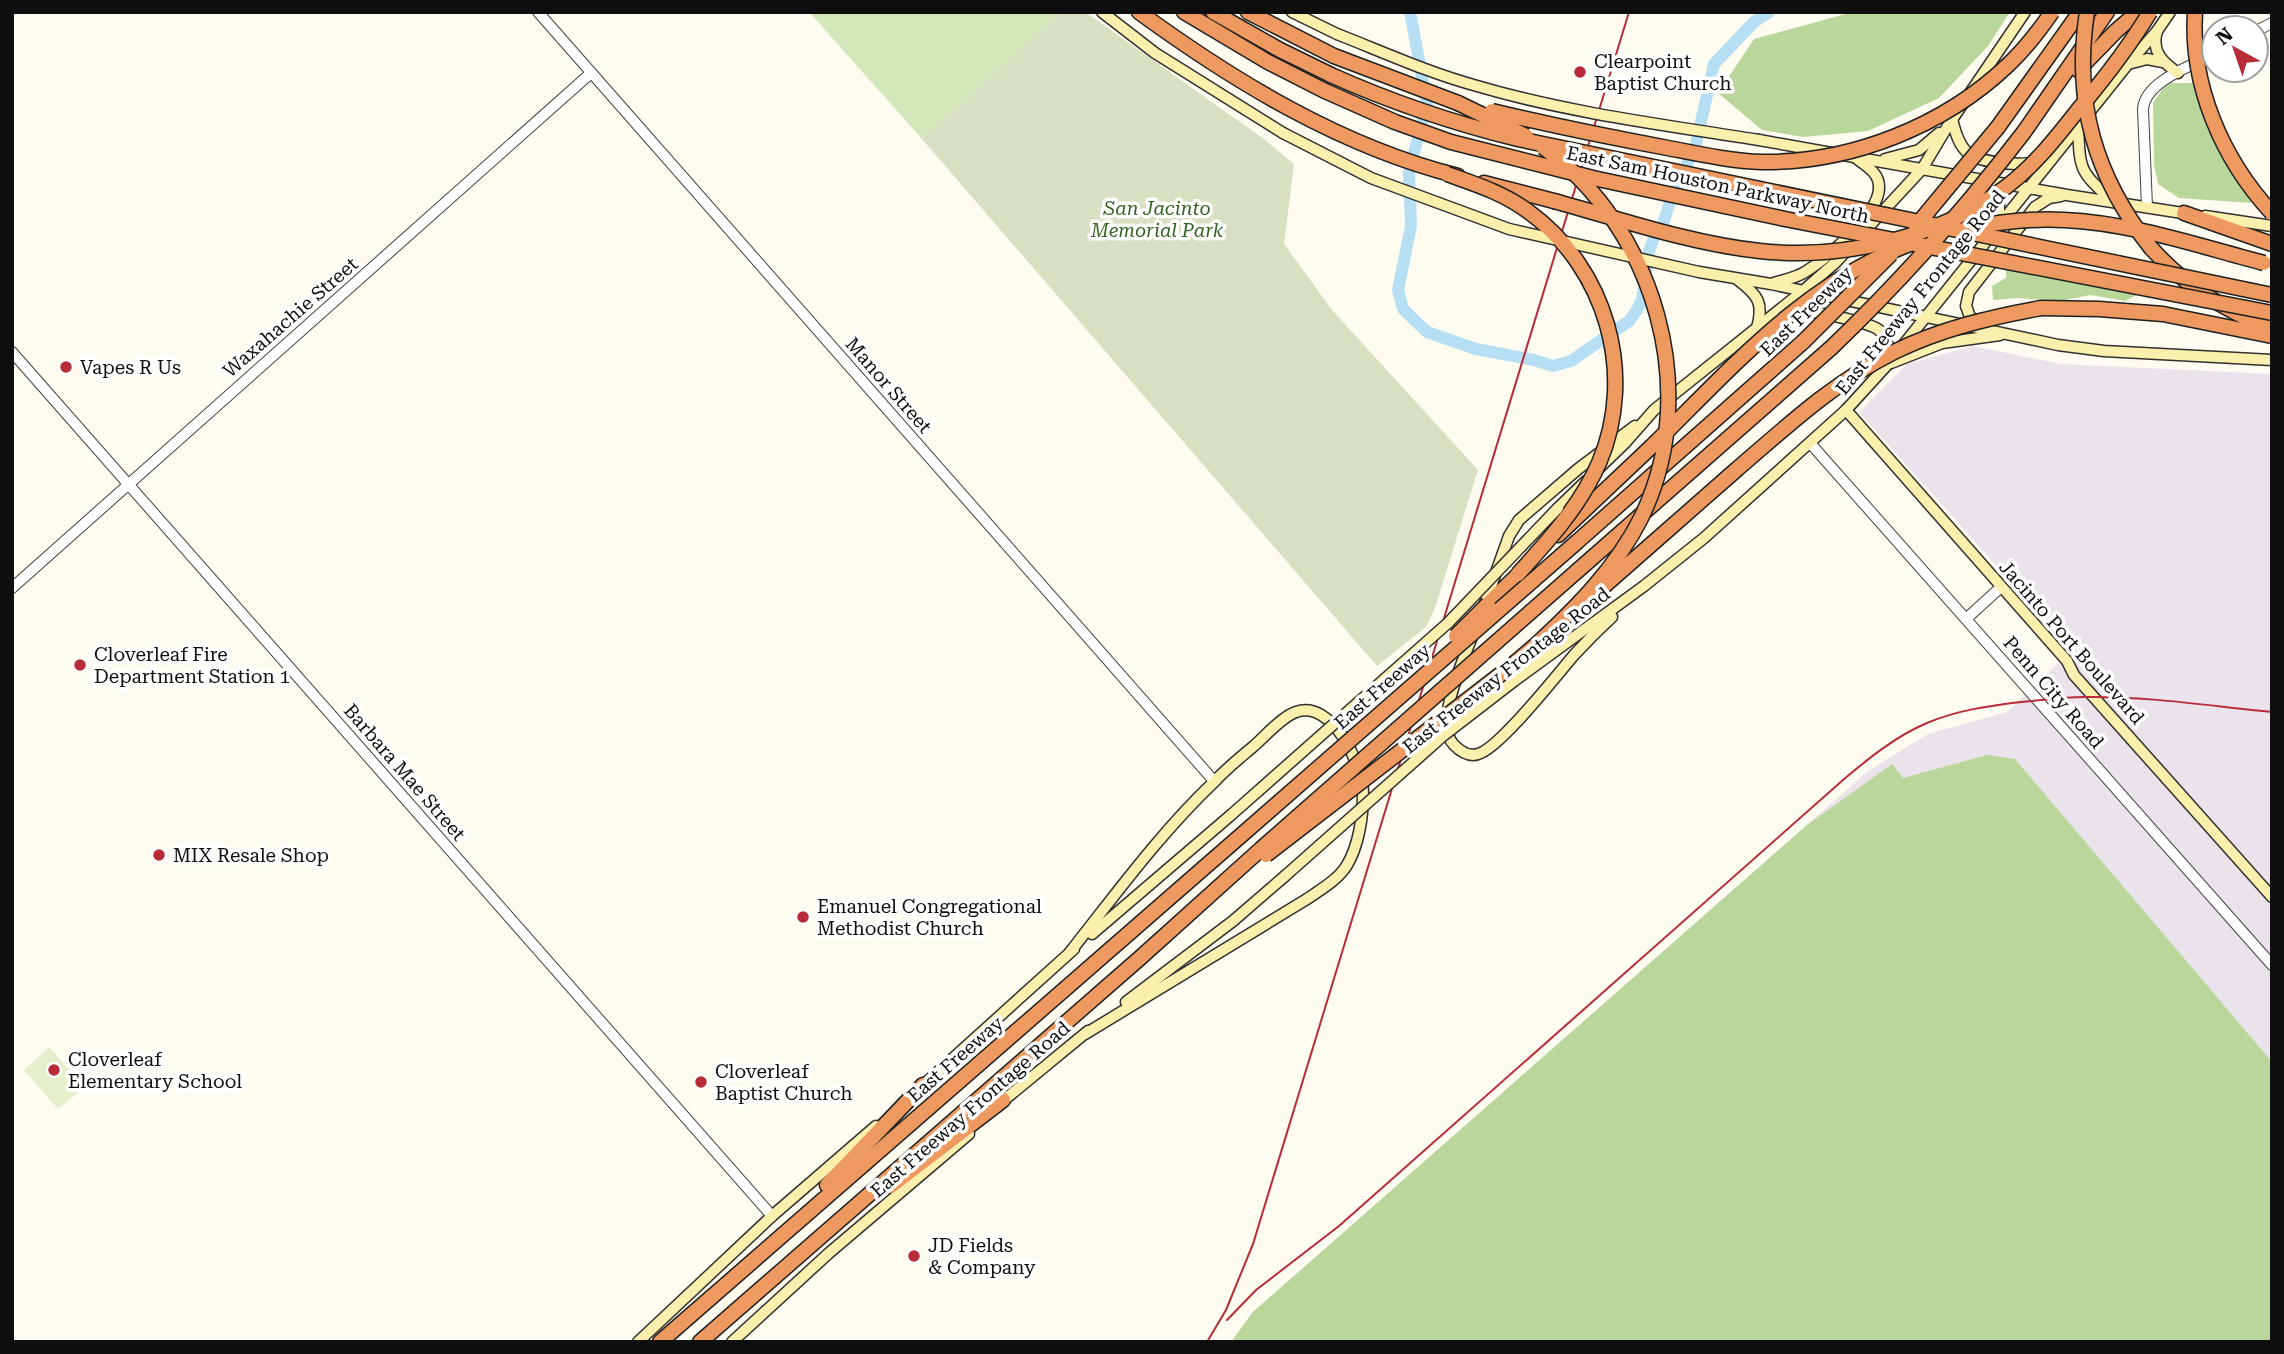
<svg xmlns="http://www.w3.org/2000/svg" width="2284" height="1354" viewBox="0 0 2284 1354" font-family="'Roboto Serif',serif">
<style>
.industrial{fill:#ebe3ec}
.green{fill:#d4e7bb}
.forest{fill:#b9d79b}
.cemetery{fill:#d7e0c1}
.pitch{fill:#e5efcc}
.lines{fill:none;stroke-linecap:round;stroke-linejoin:round}
.river{stroke:#b7dff3;stroke-width:12}
.tertiary-casing{stroke:#414141;stroke-width:12}
.secondary-casing{stroke:#303030;stroke-width:13}
.motorway-casing{stroke:#1f1f1f;stroke-width:17}
.tertiary{stroke:#fff;stroke-width:10}
.secondary{stroke:#fbefae;stroke-width:10}
.motorway{stroke:#ee995f;stroke-width:14}
.rail{stroke:#b82c39;stroke-width:2}
.secondary-bridge-casing{stroke:#303030;stroke-width:13;stroke-linecap:butt}
.motorway-bridge-casing{stroke:#1f1f1f;stroke-width:17;stroke-linecap:butt}
.secondary-bridge{stroke:#fbefae;stroke-width:10}
.motorway-bridge{stroke:#ee995f;stroke-width:14}
.poi-dot{fill:#b82c39;stroke:#fff;stroke-width:2.5}
.labels{text-anchor:middle;stroke-width:7;stroke-linejoin:round;paint-order:stroke}
.poi-label{font-size:19px;fill:#0e0e0e;stroke:#fff;text-anchor:start}
.street-label{font-size:19px;fill:#0e0e0e;stroke:#fff}
.park-label{font-size:19px;font-style:italic;fill:#326321;stroke:#fff}
</style>
<rect width="100%" height="100%" fill="#fefbf0"/>
<!-- industrial -->
<path class="industrial" d="M1973,346l88,18 211,10v968h-1041l22,-30 615,-541 60,-37 79,-22 65,-62 -213,-238 48,-48z"/>
<!-- green -->
<path class="green" d="M809,12h252l-139,127z"/>
<!-- forest -->
<g class="forest">
<path d="M1853,12h157l-22,34 -49,52 -71,33 -65,6 -41,-7 -44,-37 36,-54z"/>
<path d="M2167,83h27l32,81 26,39 -73,-5 -21,-14 -4,-19 -1,-62z"/>
<path d="M2006,268l135,25 -16,8 -35,-6 -30,6 -43,-3 -24,2 -1,-14 14,-8z"/>
<path d="M1987,755l28,4 257,303v280h-1041l22,-30 554,-487 85,-61 11,14z"/>
</g>
<!-- cemetery -->
<path class="cemetery" d="M1061,12h24l179,127 30,25 -10,80 48,66 146,160 -43,138 -9,19 -49,39 -455,-527z"/>
<!-- pitch -->
<path class="pitch" d="M49,1047l35,40 -26,22 -34,-39z"/>
<g class="lines">
<!-- river -->
<path class="river" d="M1410,12l17,91 -18,69 2,54 -13,64 5,19 24,23 49,17 58,11 19,6 18,-5 58,-40 8,-11 5,-10 7,-49 6,-16 8,-11 6,-19 27,-61 18,-80 40,-42 15,-10"/>
<!-- tertiary casing -->
<g class="tertiary-casing">
<g id="tertiary">
<path d="M538,12l676,769"/>
<path d="M2256,31l16,-8"/>
<path d="M2147,207l-4,-98c2,-28 49,-43 71,-55"/>
<path d="M12,352l760,864"/>
<path d="M1810,443l462,522"/>
<path d="M12,588l579,-515"/>
<path d="M1967,618l34,-31"/>
</g>
</g>
<!-- secondary casing -->
<g class="secondary-casing">
<g id="secondary">
<path d="M1102,12l53,41 128,80"/>
<path d="M1292,12l45,22"/>
<path d="M2157,31c-6,20 5,31 21,42"/>
<path d="M2128,64l19,-5 16,3"/>
<path d="M1952,119c8,34 16,40 50,44 11,1 22,2 34,-1"/>
<path d="M2078,126c2,45 1,44 34,75"/>
<path d="M1759,140l308,55 122,19"/>
<path d="M1885,159l34,-9 20,-17"/>
<path d="M1995,189l4,9v26"/>
<path d="M2205,216l67,10"/>
<path d="M1699,272l72,12 287,61 46,6 168,9"/>
<path d="M1738,280c20,15 26,23 19,48"/>
<path d="M1774,283c9,-3 22,-5 31,-11 21,-13 74,-58 74,-84 1,-14 -12,-22 -22,-29"/>
<path d="M1792,310c14,-1 77,12 87,20 10,9 10,19 9,31"/>
<path d="M1980,322l-10,-5 -4,-11 3,-14 66,-85 14,-9 12,-2"/>
<path d="M1891,363l51,-20 58,-8"/>
<path d="M1846,410l221,251 7,14 198,222"/>
<path d="M1597,470l28,-27 29,-33 149,-119 33,-29 86,-93 27,-45 76,-112"/>
<path d="M1558,508l28,-27"/>
<path d="M1484,606l25,-70 10,-16 59,-51 57,-43"/>
<path d="M1473,634c-9,25 -40,90 -19,111 6,6 15,12 24,9 21,-5 79,-79 96,-99 12,-13 25,-26 38,-38"/>
<path d="M1514,681l130,-95 60,-48 142,-128 42,-46 240,-300 29,-33 13,-19"/>
<path d="M1092,934l139,-119"/>
<path d="M1070,952c46,-58 91,-120 145,-171 12,-13 26,-24 40,-36 10,-9 28,-29 41,-33 36,-13 67,53 67,81 0,23 -4,52 -16,72 -9,15 -26,24 -40,34l-222,135"/>
<path d="M1126,1002l107,-81 52,-45"/>
<path d="M920,1088l154,-139"/>
<path d="M998,1105l90,-74"/>
<path d="M638,1342l134,-126 104,-90"/>
<path d="M732,1342l97,-89 140,-119"/>
</g>
</g>
<!-- motorway casing -->
<g class="motorway-casing">
<g id="motorway">
<path d="M1139,12c96,70 203,135 319,164"/>
<path d="M1184,12l84,50 55,28"/>
<path d="M1213,12l67,38 51,25"/>
<path d="M1248,12l86,44 124,47"/>
<path d="M2078,70l38,-39 22,-19"/>
<path d="M1998,127l82,-115"/>
<path d="M2024,132l83,-120"/>
<path d="M1484,183l70,18"/>
<path d="M2184,213l88,31"/>
<path d="M2151,248c35,39 71,60 119,81"/>
<path d="M2041,308l58,1 64,5 109,22"/>
<path d="M1558,535l93,-88"/>
<path d="M1578,541l225,-199"/>
<path d="M1592,558l239,-210"/>
<path d="M1488,604l38,-37"/>
<path d="M1510,667l27,-23"/>
<path d="M827,1185l96,-100"/>
<path d="M891,1186l112,-86"/>
<path d="M660,1342l585,-510"/>
<path d="M700,1342l440,-384 121,-109"/>
</g>
</g>
<!-- tertiary -->
<use href="#tertiary" class="tertiary"/>
<!-- secondary -->
<use href="#secondary" class="secondary"/>
<!-- motorway -->
<use href="#motorway" class="motorway"/>
<!-- rail -->
<g class="rail">
<path d="M1227,1320l29,-30 83,-64 504,-446c26,-22 53,-44 84,-57 31,-13 61,-17 94,-21 21,-2 43,-5 64,-5 62,-1 125,9 187,15"/>
<path d="M1207,1342l19,-32 27,-66 376,-1232"/>
</g>
<!-- secondary-bridge casing -->
<g class="secondary-bridge-casing">
<g id="secondary-bridge">
<path d="M1337,34c46,18 92,39 140,52 92,27 188,39 282,54"/>
<path d="M1283,133l88,45 138,51 190,43"/>
<path d="M1231,815l217,-192 110,-115"/>
<path d="M1285,876l159,-141 70,-54"/>
</g>
</g>
<!-- motorway-bridge casing -->
<g class="motorway-bridge-casing">
<g id="motorway-bridge">
<path d="M2087,12c-14,90 8,165 64,236"/>
<path d="M2195,12c-5,74 28,148 77,201"/>
<path d="M1331,75c60,27 122,48 187,64l754,156"/>
<path d="M1323,90l72,32 56,20 142,36 192,41 487,94"/>
<path d="M1458,103l68,33"/>
<path d="M1492,111c58,14 117,26 176,37 31,6 63,13 94,14 89,1 182,-36 246,-97 17,-16 31,-34 44,-53"/>
<path d="M1447,174c28,10 57,19 82,38 77,56 108,162 70,251 -19,43 -50,77 -81,111"/>
<path d="M1554,201c65,18 138,43 206,50 82,9 179,-13 246,-64 28,-21 50,-49 72,-77 26,-31 51,-63 72,-98"/>
<path d="M1916,226l82,-99"/>
<path d="M1967,228c32,-6 64,-10 97,-8 68,3 135,26 200,43"/>
<path d="M1803,342l88,-88"/>
<path d="M1831,348c70,-67 134,-139 193,-216"/>
<path d="M1651,447c79,-77 153,-164 259,-203"/>
<path d="M1604,586c44,-39 88,-77 132,-116 50,-43 98,-88 158,-118 46,-23 97,-35 147,-44"/>
<path d="M1456,636l32,-32"/>
<path d="M1537,644c40,-37 79,-76 104,-126 62,-126 14,-290 -98,-371"/>
<path d="M1245,832l333,-291"/>
<path d="M1261,849l331,-291"/>
<path d="M1266,855l244,-188"/>
</g>
</g>
<!-- secondary-bridge -->
<use href="#secondary-bridge" class="secondary-bridge"/>
<!-- motorway-bridge -->
<use href="#motorway-bridge" class="motorway-bridge"/>
</g>
<!-- markers -->
<g class="poi-dot">
<circle cx="1580" cy="72" r="7"/>
<circle cx="66" cy="367" r="7"/>
<circle cx="80" cy="665" r="7"/>
<circle cx="159" cy="855" r="7"/>
<circle cx="803" cy="917" r="7"/>
<circle cx="54" cy="1070" r="7"/>
<circle cx="701" cy="1082" r="7"/>
<circle cx="914" cy="1256" r="7"/>
</g>
<g class="labels">
<!-- poi labels -->
<g class="poi-label">
<text x="1594" y="68">Clearpoint<tspan x="1594" dy="22">Baptist Church</tspan></text>
<text x="80" y="374">Vapes R Us</text>
<text x="94" y="661">Cloverleaf Fire<tspan x="94" dy="22">Department Station 1</tspan></text>
<text x="173" y="862">MIX Resale Shop</text>
<text x="817" y="913">Emanuel Congregational<tspan x="817" dy="22">Methodist Church</tspan></text>
<text x="68" y="1066">Cloverleaf<tspan x="68" dy="22">Elementary School</tspan></text>
<text x="715" y="1078">Cloverleaf<tspan x="715" dy="22">Baptist Church</tspan></text>
<text x="928" y="1252">JD Fields<tspan x="928" dy="22">&amp; Company</tspan></text>
</g>
<!-- street labels -->
<g class="street-label">
<text transform="translate(1718 184) rotate(12)" y="7">East Sam Houston Parkway North</text>
<text transform="translate(1920 292) rotate(-51)" y="7">East Freeway Frontage Road</text>
<text transform="translate(1806 311) rotate(-44)" y="7">East Freeway</text>
<text transform="translate(290 317) rotate(-41)" y="7">Waxahachie Street</text>
<text transform="translate(889 385) rotate(49)" y="7">Manor Street</text>
<text transform="translate(2072 642) rotate(49)" y="7">Jacinto Port Boulevard</text>
<text transform="translate(1506 670) rotate(-38)" y="7">East Freeway Frontage Road</text>
<text transform="translate(1382 686) rotate(-41)" y="7">East Freeway</text>
<text transform="translate(2054 692) rotate(49)" y="7">Penn City Road</text>
<text transform="translate(405 772) rotate(49)" y="7">Barbara Mae Street</text>
<text transform="translate(955 1059) rotate(-41)" y="7">East Freeway</text>
<text transform="translate(970 1109) rotate(-41)" y="7">East Freeway Frontage Road</text>
</g>
<!-- park labels -->
<g class="park-label">
<text x="1157" y="215">San Jacinto<tspan x="1157" dy="22">Memorial Park</tspan></text>
</g>
</g>
<!-- border -->
<rect width="2284" height="1354" fill="none" stroke="#0e0e0e" stroke-width="28"/>
<!-- north arrow -->
<g transform="translate(2235 49) rotate(320)"><circle r="33" fill="#ffffff" stroke="#9f9f9f" stroke-width="2"/>
<path d="M0-5L12 26L0 18L-12 26Z" fill="#b82c39"/>
<text y="-10" font-size="19" font-weight="bold" text-anchor="middle" fill="#0e0e0e">N</text>
</g>
</svg>
